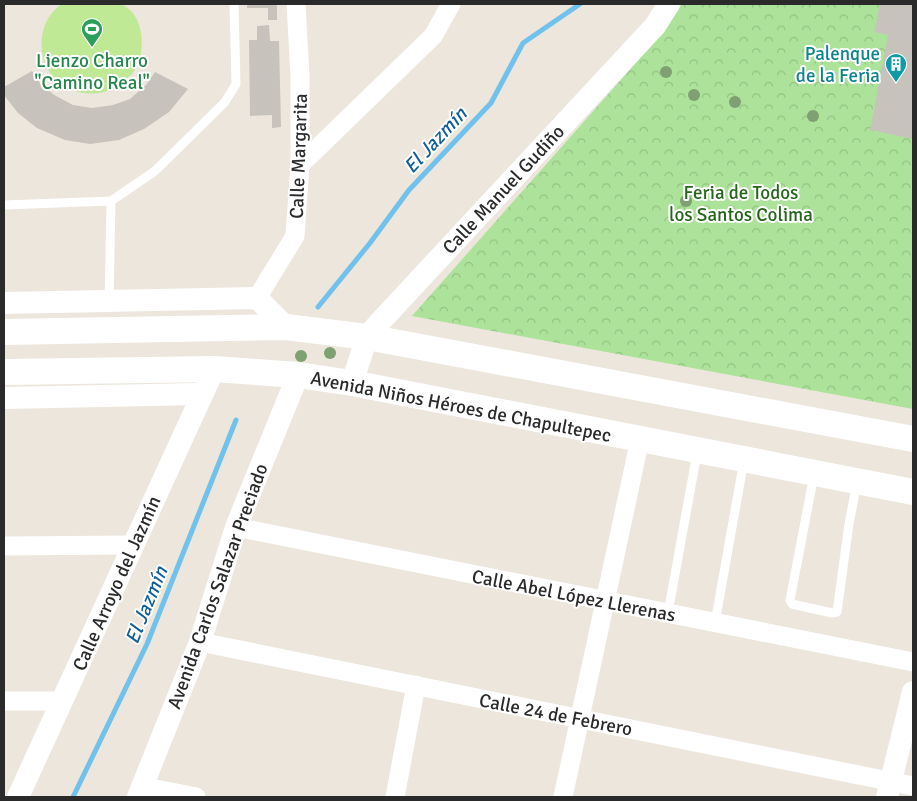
<svg xmlns="http://www.w3.org/2000/svg" width="917" height="801" viewBox="0 0 917 801" font-family="Signika,sans-serif">
<style>
.park{fill:url(#park-crowns)}
.pitch{fill:#bfe995}
.lines{fill:none;stroke-linecap:round;stroke-linejoin:round}
.stream{stroke:#70c2ec;stroke-width:5}
.building{fill:#c7c3bc}
.service{stroke:#fff;stroke-width:9}
.minor{stroke:#fff;stroke-width:19}
.tertiary{stroke:#fff;stroke-width:22}
.secondary{stroke:#fff;stroke-width:26}
.tree{fill:#7fa072}
.labels{text-anchor:middle;stroke-width:4;stroke-linejoin:round;paint-order:stroke}
.culture-label{font-size:19px;fill:#0d838f;stroke:#fff;text-anchor:end}
.leisure-label{font-size:19px;fill:#27864d;stroke:#fff}
.street-label{font-size:19px;fill:#2a2a2a;stroke:#fff}
.park-label{font-size:19px;fill:#25661b;stroke:#fff}
.water-label{font-size:20px;font-style:italic;fill:#0f5f98;stroke:#fff}
</style>
<defs>
<pattern id="park-crowns" width="20" height="18" patternUnits="userSpaceOnUse" patternTransform="scale(1.25)"><rect width="20" height="18" fill="#ace299"/><path d="M2 6a3 3 0 1 1 6 0M12 15a3 3 0 1 1 6 0" fill="none" stroke="#94c284"/></pattern>
</defs>
<rect width="100%" height="100%" fill="#ece6dc"/>
<!-- park -->
<path class="park" d="M682,4h231v405l-501,-93 252,-285z"/>
<!-- pitch -->
<path class="pitch" d="M62,4c10,0 55,-2 61,1 23,11 24,53 8,70 -38,42 -103,7 -87,-47 3,-10 10,-19 18,-24z"/>
<g class="lines">
<!-- stream -->
<g class="stream">
<path d="M318,307l52,-64 39,-53 82,-87 32,-60 57,-39"/>
<path d="M73,797l74,-153 89,-224"/>
</g>
</g>
<!-- building -->
<g class="building">
<path d="M247,4h30v16h-9v-12h-21z"/>
<path d="M880,4h33v135l-43,-9 18,-95 -14,-3z"/>
<path d="M269,25l1,16h9l2,86 -9,1v-13l-22,1 -1,-76h8v-14z"/>
<path d="M32,71l10,15 14,10 17,9 19,3 21,-3 17,-6 16,-14 9,-13 33,17 -19,23 -25,17 -25,11 -29,4 -25,-4 -28,-12 -19,-15 -14,-18v-8z"/>
</g>
<g class="lines">
<!-- service -->
<g class="service">
<path d="M4,205l107,-4"/>
<path d="M109,301l2,-100 44,-30 70,-69 11,-18 -2,-80"/>
<path d="M814,475l-24,125 2,4 40,9 5,-1 12,-88 8,-42"/>
<path d="M668,613l29,-160"/>
<path d="M715,623l29,-163"/>
</g>
<!-- minor -->
<g class="minor">
<path d="M300,165l133,-129 18,-32"/>
<path d="M257,298l38,-62 5,-71v-90l-4,-71"/>
<path d="M236,527l677,135"/>
<path d="M4,546l128,-1"/>
<path d="M200,642l713,144"/>
<path d="M4,701h59"/>
<path d="M141,786l55,11"/>
<path d="M395,797l21,-112"/>
<path d="M563,797l77,-358"/>
</g>
<!-- tertiary -->
<g class="tertiary">
<path d="M4,303l253,-5 29,29"/>
<path d="M352,383l15,-46 12,-14 276,-297 14,-22"/>
<path d="M4,398l197,-4"/>
<path d="M18,797l196,-428"/>
<path d="M138,797l62,-155 36,-115 62,-152"/>
<path d="M887,797l26,-105"/>
</g>
<!-- secondary -->
<g class="secondary">
<path d="M4,332l282,-5 81,10 546,102"/>
<path d="M4,372l210,-3 84,6 54,8 561,109"/>
</g>
</g>
<!-- trees -->
<g class="tree">
<circle cx="666" cy="72" r="6"/>
<circle cx="694" cy="95" r="6"/>
<circle cx="735" cy="102" r="6"/>
<circle cx="813" cy="116" r="6"/>
<circle cx="686" cy="201" r="6"/>
<circle cx="330" cy="353" r="6"/>
<circle cx="301" cy="356" r="6"/>
</g>
<!-- icons -->
<defs>
<g id="stadium-pin" transform="scale(1.125)"><path d="M0 17L-7.5 6A9.5 9.5 0 1 1 7.5 6Z" fill="#2e9e5b" stroke="#fff"/><path d="M0-5a6.5 5 0 1 0 0 10a6.5 5 0 1 0 0-10ZM-3.5-1.8h7v3.6h-7Z" fill="#fff"/></g>
<g id="building-pin" transform="scale(1.125)"><path d="M0 17L-7.5 6A9.5 9.5 0 1 1 7.5 6Z" fill="#0f9aa8" stroke="#fff"/><path d="M-4-6H4V6H1V3H-1V6H-4ZM-2.5-4.3h1.7v1.8h-1.7ZM.8-4.3h1.7v1.8H.8ZM-2.5-1h1.7V.8h-1.7ZM.8-1h1.7V.8H.8Z" fill="#fff"/></g>
</defs>
<g fill-rule="evenodd">
<use href="#stadium-pin" x="92" y="29"/>
<use href="#building-pin" x="896" y="64"/>
</g>
<g class="labels">
<!-- culture labels -->
<g class="culture-label">
<text x="880" y="60">Palenque<tspan x="880" dy="22">de la Feria</tspan></text>
</g>
<!-- leisure labels -->
<g class="leisure-label">
<text x="92" y="67">Lienzo Charro<tspan x="92" dy="22">"Camino Real"</tspan></text>
</g>
<!-- street labels -->
<g class="street-label">
<text transform="translate(298 156) rotate(-88)" y="7">Calle Margarita</text>
<text transform="translate(503 189) rotate(-47)" y="7">Calle Manuel Gudiño</text>
<text transform="translate(461 406) rotate(11)" y="7">Avenida Niños Héroes de Chapultepec</text>
<text transform="translate(116 583) rotate(-66)" y="7">Calle Arroyo del Jazmín</text>
<text transform="translate(217 586) rotate(-70)" y="7">Avenida Carlos Salazar Preciado</text>
<text transform="translate(574 595) rotate(11)" y="7">Calle Abel López Llerenas</text>
<text transform="translate(556 714) rotate(11)" y="7">Calle 24 de Febrero</text>
</g>
<!-- park labels -->
<g class="park-label">
<text x="741" y="199">Feria de Todos<tspan x="741" dy="22">los Santos Colima</tspan></text>
</g>
<!-- water labels -->
<g class="water-label">
<text transform="translate(435 140) rotate(-47)" y="7">El Jazmín</text>
<text transform="translate(146 605) rotate(-68)" y="7">El Jazmín</text>
</g>
</g>
<!-- border -->
<rect width="917" height="801" fill="none" stroke="#2a2a2a" stroke-width="10"/>
</svg>
